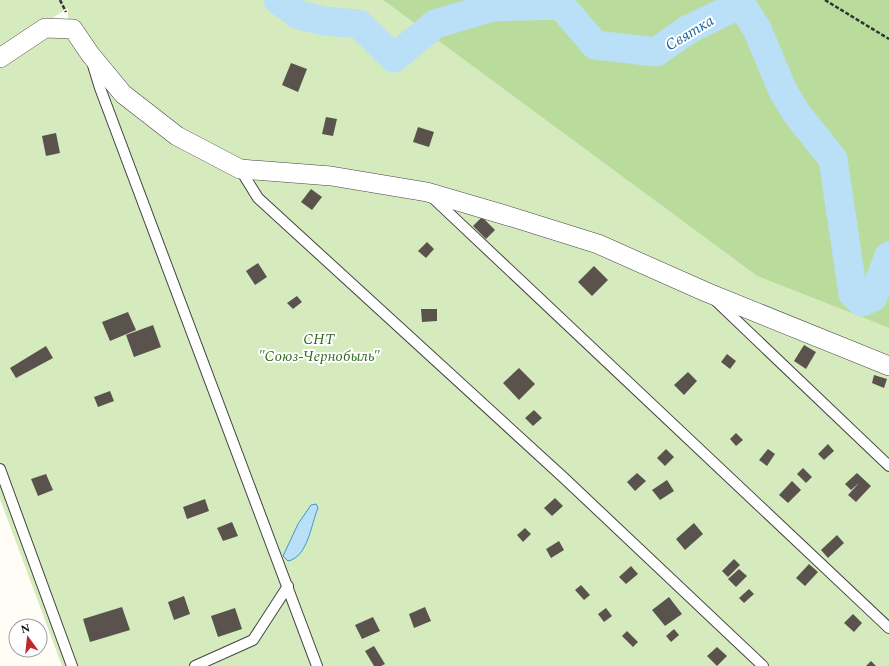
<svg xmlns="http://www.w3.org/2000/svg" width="889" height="666" viewBox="0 0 889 666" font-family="Spectral,serif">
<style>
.green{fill:#d5ebbd}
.forest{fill:#b9dc9c}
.water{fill:#b9e0f7;stroke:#3f96cf}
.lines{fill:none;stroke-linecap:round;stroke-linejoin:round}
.river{stroke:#b9e0f7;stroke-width:29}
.building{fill:#5a524d}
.lane-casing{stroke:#444;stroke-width:12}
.street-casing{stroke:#444;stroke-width:20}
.path{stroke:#333;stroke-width:2.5;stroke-dasharray:4 2;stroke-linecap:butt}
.lane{stroke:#fff;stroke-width:10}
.street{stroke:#fff;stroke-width:19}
.labels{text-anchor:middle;stroke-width:4;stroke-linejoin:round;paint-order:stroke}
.park-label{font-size:15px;font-style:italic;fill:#2f6b1f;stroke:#fff}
.water-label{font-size:16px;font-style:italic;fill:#1768a6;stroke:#fff}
</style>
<rect width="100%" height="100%" fill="#fffdf5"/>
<!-- green -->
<path class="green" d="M0,0h383l374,276 132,52v338h-827l-62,-167v-434l33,-22 35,-12v-23l-68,44z"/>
<!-- forest -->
<path class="forest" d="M383,0h506v328l-132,-52z"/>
<!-- water -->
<path class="water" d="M316,504l2,4c-7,16 -10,49 -30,53l-5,-5 15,-32 13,-19z"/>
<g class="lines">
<!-- river -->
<path class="river" d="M278,0l21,15 26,6 34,3 35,34 41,-34 57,-17 69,-2 34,40 61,7 33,-23 52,-25 16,25 26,62 14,23 36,45 20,135 9,8 11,-5 16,-41"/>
</g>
<!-- building -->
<g class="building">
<path d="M291,63l16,6 -9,23 -16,-7z"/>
<path d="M326,117l11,2 -4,17 -11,-2z"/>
<path d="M418,127l16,5 -5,15 -16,-5z"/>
<path d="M56,133l4,20 -14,3 -4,-20z"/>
<path d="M311,189l11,8 -10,13 -11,-8z"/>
<path d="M482,217l13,13 -9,9 -13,-13z"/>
<path d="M427,242l7,7 -8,9 -8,-7z"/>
<path d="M258,263l9,14 -12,8 -9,-14z"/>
<path d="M594,266l14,14 -16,16 -14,-14z"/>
<path d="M297,296l5,6 -9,7 -6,-6z"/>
<path d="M421,309h16v12l-15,1z"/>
<path d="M128,312l8,18 -26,11 -8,-19z"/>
<path d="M153,325l8,22 -27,10 -8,-22z"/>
<path d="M804,345l12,7 -10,17 -12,-8z"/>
<path d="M46,346l7,12 -37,20 -6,-10z"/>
<path d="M727,354l9,7 -6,8 -9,-7z"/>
<path d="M519,368l16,16 -16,16 -16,-17z"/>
<path d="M688,372l9,9 -13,14 -10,-10z"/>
<path d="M874,375l13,4 -3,9 -12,-5z"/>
<path d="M110,391l4,10 -16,6 -4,-10z"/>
<path d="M534,410l8,8 -9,8 -8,-8z"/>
<path d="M736,433l7,7 -7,6 -6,-7z"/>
<path d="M828,444l6,7 -10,9 -6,-6z"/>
<path d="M666,449l8,8 -9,9 -8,-8z"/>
<path d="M768,449l7,5 -8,12 -8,-6z"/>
<path d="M803,468l9,9 -6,6 -9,-9z"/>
<path d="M637,473l9,8 -11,10 -8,-9z"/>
<path d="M857,473l14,13 -15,16 -8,-7 11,-12 -8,7 -6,-6z"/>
<path d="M46,474l7,16 -15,6 -7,-17z"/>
<path d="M667,480l7,11 -14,9 -8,-10z"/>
<path d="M792,481l9,9 -13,13 -9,-8z"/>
<path d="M555,498l8,8 -11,10 -8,-8z"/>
<path d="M205,499l4,12 -22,8 -4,-12z"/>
<path d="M232,522l6,14 -15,5 -6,-13z"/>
<path d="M694,523l9,11 -18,16 -9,-11z"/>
<path d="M525,528l6,6 -8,8 -6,-7z"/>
<path d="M837,535l7,8 -16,15 -7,-8z"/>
<path d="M559,541l5,9 -13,8 -5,-9z"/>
<path d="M734,559l6,6 -12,12 -6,-6z"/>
<path d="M809,564l9,8 -13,14 -9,-8z"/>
<path d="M631,566l7,8 -12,10 -7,-7z"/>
<path d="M739,569l8,7 -11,11 -8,-8z"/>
<path d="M581,585l9,10 -6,5 -9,-10z"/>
<path d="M749,589l5,5 -10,9 -5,-5z"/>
<path d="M184,596l6,18 -16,6 -6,-18z"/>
<path d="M669,597l13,17 -17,12 -13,-16z"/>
<path d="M122,607l8,23 -40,12 -7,-23z"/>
<path d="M425,607l6,14 -17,7 -5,-14z"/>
<path d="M235,608l7,21 -24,8 -7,-21z"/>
<path d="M606,608l6,8 -8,6 -6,-8z"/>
<path d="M853,614l9,9 -8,9 -10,-9z"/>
<path d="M373,617l7,14 -18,8 -7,-14z"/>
<path d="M674,629l5,6 -8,7 -5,-6z"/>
<path d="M627,631l11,11 -5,5 -11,-11z"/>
<path d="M374,646l11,18 -4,2h-7l-9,-15z"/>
<path d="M717,647l10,9 -10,10 -10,-10z"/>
<path d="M871,661l5,5h-10z"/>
</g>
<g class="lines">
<!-- lane casing -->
<g class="lane-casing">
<g id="lane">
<path d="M93,65l7,23 217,578"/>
<path d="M240,169l18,29 306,280 199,188"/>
<path d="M433,198l456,430"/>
<path d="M715,300l174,166"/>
<path d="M0,469l72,197"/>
<path d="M195,666l58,-26 35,-54"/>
</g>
</g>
<!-- street casing -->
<g class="street-casing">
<path id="street" d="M0,58l45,-30 28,1 17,25 33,40 54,42 63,33 91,7 96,16 88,26 83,26 108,48 183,74"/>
</g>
<!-- path -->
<g class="path">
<path d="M60,0l6,12"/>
<path d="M825,0l64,39"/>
</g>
<!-- lane -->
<use href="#lane" class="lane"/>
<!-- street -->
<use href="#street" class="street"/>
</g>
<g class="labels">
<!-- park labels -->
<g class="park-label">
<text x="319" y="344">СНТ<tspan x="319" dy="17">"Союз-Чернобыль"</tspan></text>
</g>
<!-- water labels -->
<g class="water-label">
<text transform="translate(689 32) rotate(-31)" y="6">Святка</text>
</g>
</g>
<!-- north arrow -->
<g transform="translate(28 638) rotate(345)"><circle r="19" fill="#ffffff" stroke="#a0a0a0"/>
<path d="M0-3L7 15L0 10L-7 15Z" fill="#c4262e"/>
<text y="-6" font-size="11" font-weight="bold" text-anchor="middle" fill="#111111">N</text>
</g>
</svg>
